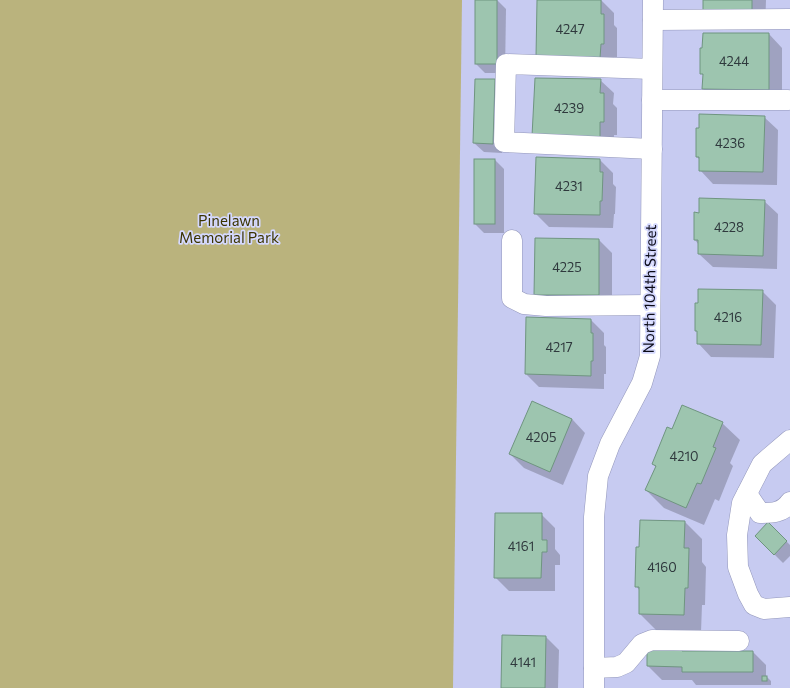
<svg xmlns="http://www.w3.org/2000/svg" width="790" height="688" viewBox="0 0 790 688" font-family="Commissioner,sans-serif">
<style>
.green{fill:#bab37d}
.shadow{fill:#0003}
.building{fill:#9dc5af;stroke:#6f9580}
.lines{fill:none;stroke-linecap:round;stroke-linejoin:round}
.minor-casing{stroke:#9397bb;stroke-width:21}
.minor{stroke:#fff;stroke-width:20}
.labels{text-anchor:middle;stroke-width:3.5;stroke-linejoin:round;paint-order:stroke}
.number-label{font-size:13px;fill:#2f393d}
.park-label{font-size:15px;fill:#3b3400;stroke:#d4d8fe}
.street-label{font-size:15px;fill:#0a0a17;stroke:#d4d8fe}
</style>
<rect width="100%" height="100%" fill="#c7cbf1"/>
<!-- green -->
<path class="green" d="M0,0h462l-9,688h-453z"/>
<!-- shadow -->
<g class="shadow">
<path d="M476,0h21l9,9 -1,64h-20l-9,-9z"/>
<path d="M538,0h63l13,13v12l3,3v29h-3v14z"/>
<path d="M704,0h62l-1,29z"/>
<path d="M769,34l13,14v55l-65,-1 -14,-13 1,-13 -3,-3z"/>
<path d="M495,80l9,9 -2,64 -18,-1 -10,-9z"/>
<path d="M600,80l14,13 -1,11 4,4v27h-3l-1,15 -66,-1z"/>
<path d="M764,117l14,13 -1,55 -64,-1 -13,-14v-10l-3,-3z"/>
<path d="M475,160h20l9,9v64h-20l-9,-9z"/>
<path d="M600,160l13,13v11l3,3 -1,27h-1l-1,14 -64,-1 -14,-14z"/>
<path d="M764,201l14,13 -1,55 -64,-2 -14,-13v-9l-4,-5v-27l5,1z"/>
<path d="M599,240l13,13v55h-63l-14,-14z"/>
<path d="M762,291l14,14 -2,53 -63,-1 -13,-14v-10l-2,-3 3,-26z"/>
<path d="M591,320l13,13v12l2,2v27h-2v15l-65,-2 -13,-13z"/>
<path d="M533,402l39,17 13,14 -22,52 -39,-17 -14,-14z"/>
<path d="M722,423l18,17 -10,23 3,3 -14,35 -4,-2 -11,26 -40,-17 -18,-18 10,-23 -3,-3 19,-34z"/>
<path d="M541,514l14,14v21l5,6v10h-5v26h-46l-14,-14z"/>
<path d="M685,522l17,17v23l4,5 -1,38h-3l-1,27 -44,-1 -17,-17v-23l-4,-5z"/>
<path d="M768,523l22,22v11l-7,7 -27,-27z"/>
<path d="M546,637l13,13 -1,38h-56z"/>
<path d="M682,649l2,3h69l13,13v11l5,5v4h-75l-4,-5h-30l-14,-14z"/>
</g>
<!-- building -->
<g class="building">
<rect x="475" y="0" width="22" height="64"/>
<path d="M537,0h64v14h3v30h-3l-1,14 -64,-1z"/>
<path d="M703,0h49v16l-49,-1z"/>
<path d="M703,33h66v57l-67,-1 1,-15h-3v-26h2z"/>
<path d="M535,78l66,1 -1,14h4v29h-4v15l-68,-1z"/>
<path d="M475,79h20l-2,65 -20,-1z"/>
<path d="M699,114l66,2 -2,56 -64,-1v-14h-3v-29h3z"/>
<path d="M536,157l64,2v13h3l-1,29h-2v14l-66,-1z"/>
<rect x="474" y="159" width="21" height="65"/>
<path d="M699,198l66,2 -2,56 -65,-2v-14h-4v-28l5,1z"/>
<path d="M535,238l64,1v56h-65z"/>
<path d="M698,289l65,1 -2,55 -64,-1v-13h-2v-28h3z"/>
<path d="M526,317l65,2v14h2v28h-2v15l-66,-2z"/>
<path d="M532,401l40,18 -22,53 -41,-18z"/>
<path d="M682,405l41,17 -10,25 3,1 -15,36 -4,-1 -11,25 -41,-18 11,-24 -4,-2 15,-37 5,2z"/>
<path d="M495,513h47v27h5v12h-5l-1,26h-47z"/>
<path d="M640,520l45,1 -1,27h5l-1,40h-3l-1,27 -45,-1v-27h-4l1,-40h3z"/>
<path d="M768,522l19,19 -13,14 -19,-19z"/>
<path d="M502,635l44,1 -1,52h-44z"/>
<path d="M647,648h35v3h71v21h-71v-5l-35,-1z"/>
<rect x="762" y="676" width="5" height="5"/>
</g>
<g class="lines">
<!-- minor casing -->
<g class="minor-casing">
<g id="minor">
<path d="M653,20l136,-1"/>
<path d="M652,100h136"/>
<path d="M652,149l-148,-7 2,-78 146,5"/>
<path d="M512,240v58l12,6 22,2 104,-1"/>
<path d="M790,440l-28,24 -20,39 -5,32 1,32 10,27 6,11 10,4 26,-2"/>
<path d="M747,494l13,19c12,0 23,0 30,-11"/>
<path d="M594,668l23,-1 9,-4 16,-19 10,-4 87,1"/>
<path d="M594,688v-171l4,-41 12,-32 32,-61 8,-27 3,-356"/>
</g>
</g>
<!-- minor -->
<use href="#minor" class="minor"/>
</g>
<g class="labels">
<!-- number labels -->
<g class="number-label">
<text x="570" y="34">4247</text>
<text x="734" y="66">4244</text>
<text x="569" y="113">4239</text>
<text x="730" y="148">4236</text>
<text x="569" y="191">4231</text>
<text x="729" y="232">4228</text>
<text x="567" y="272">4225</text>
<text x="728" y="322">4216</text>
<text x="559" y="352">4217</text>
<text x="541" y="442">4205</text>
<text x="684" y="461">4210</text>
<text x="521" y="551">4161</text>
<text x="662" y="572">4160</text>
<text x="523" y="667">4141</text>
</g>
<!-- park labels -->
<g class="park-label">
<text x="229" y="226">Pinelawn<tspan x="229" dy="17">Memorial Park</tspan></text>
</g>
<!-- street labels -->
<g class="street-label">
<text transform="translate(650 289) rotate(-89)" y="5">North 104th Street</text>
</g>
</g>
</svg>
